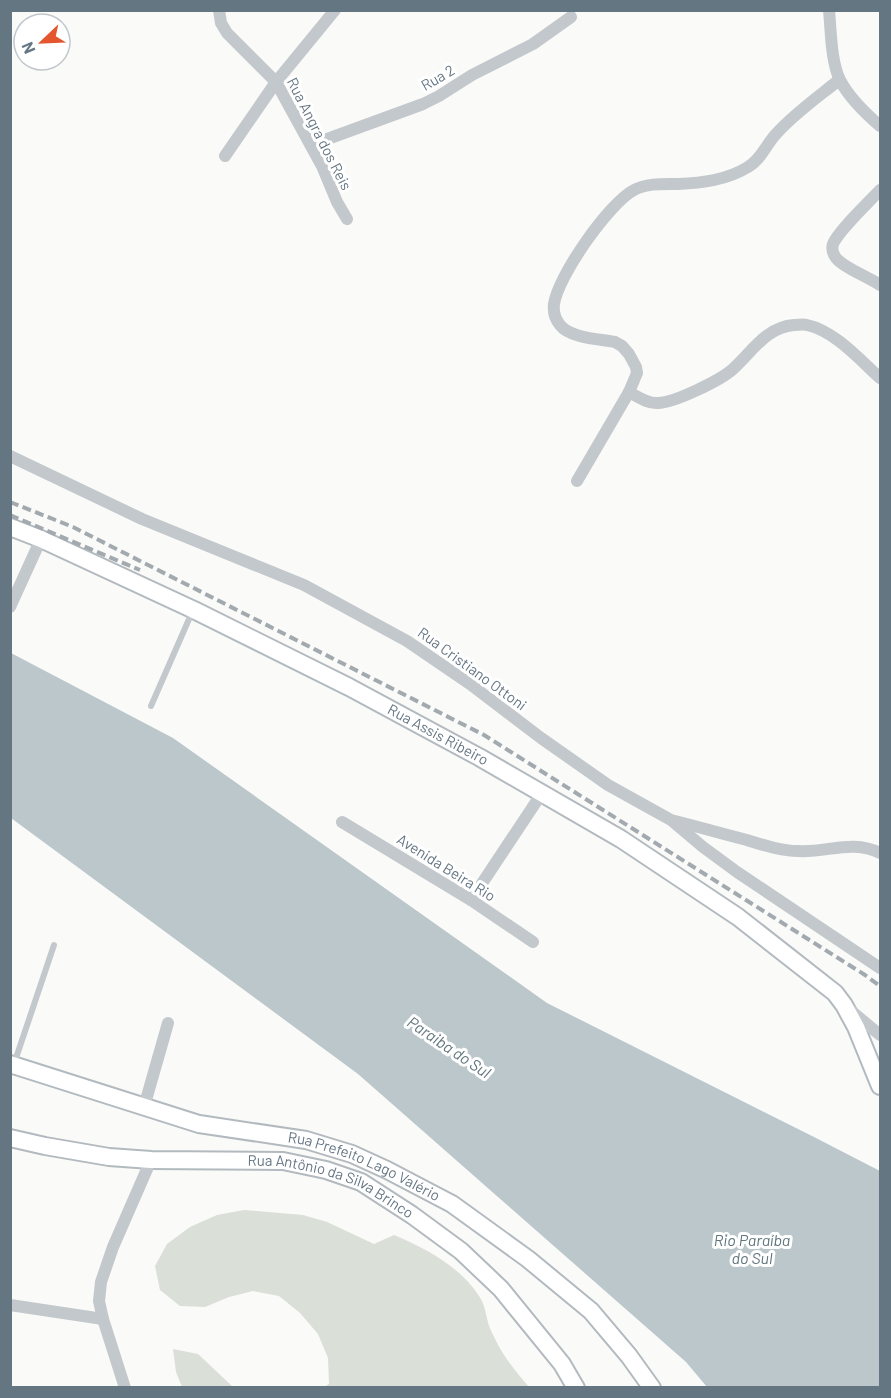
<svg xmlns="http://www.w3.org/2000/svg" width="891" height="1398" viewBox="0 0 891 1398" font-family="Barlow,sans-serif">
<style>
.green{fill:#dadfd7}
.water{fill:#bbc7cb}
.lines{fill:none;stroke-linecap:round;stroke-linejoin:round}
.secondary-casing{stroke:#b3babf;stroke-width:20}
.lane{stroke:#c3c8cc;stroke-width:6}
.street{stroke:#c3c8cc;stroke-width:12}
.secondary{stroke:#fff;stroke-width:16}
.rail{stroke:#a2aab0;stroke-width:4;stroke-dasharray:9 4.5;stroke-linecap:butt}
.labels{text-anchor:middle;stroke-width:6;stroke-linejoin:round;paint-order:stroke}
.street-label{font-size:15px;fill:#657683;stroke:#fff}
.water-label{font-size:16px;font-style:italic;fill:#60757c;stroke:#fff}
</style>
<rect width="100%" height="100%" fill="#fafaf8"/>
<!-- green -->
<g class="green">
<path d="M244,1210l59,5 24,7 47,22 20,-9c31,13 67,32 85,61 6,8 7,20 10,30 11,26 22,40 40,61h-205l5,-3 -1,-26 -10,-24 -18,-21 -21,-17 -26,-5 -24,6 -24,10 -25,-1 -20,-16 -5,-24 12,-22 23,-17 27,-12z"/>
<path d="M173,1349l25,5 35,33h-51l-6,-15z"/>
</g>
<!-- water -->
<path class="water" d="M11,653l162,85 374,265 267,134 66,34v216h-173l-21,-25 -328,-288 -347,-256z"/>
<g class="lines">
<!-- secondary casing -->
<g class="secondary-casing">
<g id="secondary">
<path id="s1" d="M10,527l31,12 153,71 155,77 130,70 142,82 117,78 97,76 9,12 12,22 24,59"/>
<path id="s2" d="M10,1064l189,60 107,16 46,14 35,16 65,34 76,55 63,52 38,45 23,32"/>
<path id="s3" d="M10,1138l35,8 64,11 42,3 132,1 43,9 35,12 51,33 49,36 40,38 61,75 14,24"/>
</g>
</g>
<!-- lane -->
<g class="lane">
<path d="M151,706l42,-96"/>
<path d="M14,1064l40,-119"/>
</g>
<!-- street -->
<g class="street">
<path d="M219,10l2,13 6,10 49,49 46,84 15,36 10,17"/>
<path d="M829,10c2,21 2,52 11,70 9,18 25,33 40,46"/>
<path d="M311,145l112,-41 16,-8 33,-21 61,-31 38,-27"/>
<path d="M225,156l51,-74 59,-72"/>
<path d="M880,190c-10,11 -42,41 -47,54 -2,6 1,13 6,17 10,9 29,16 41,24"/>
<path d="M629,392c9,5 19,12 29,11 16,0 63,-23 75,-34 19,-17 33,-42 61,-44 4,0 9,-1 13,0 28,6 53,35 73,53"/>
<path d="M10,456l132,63 162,66 103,56 63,43 71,54 67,47 63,35 32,27 34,25 143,96"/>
<path d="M577,481l52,-89 8,-19 -1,-6 -7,-13 -7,-8 -7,-4c-16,-3 -45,-4 -55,-17 -5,-6 -7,-13 -6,-21 4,-28 55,-101 80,-114 13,-7 29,-6 44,-6 24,-1 49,-4 70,-17 14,-8 18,-23 29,-34 18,-20 41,-36 62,-53"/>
<path d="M10,607l31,-68"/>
<path d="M675,821c24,6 48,13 72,19 16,5 34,11 51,11 29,2 54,-12 82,2"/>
<path d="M342,822l129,78 62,42"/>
<path d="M471,900l71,-107"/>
<path d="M850,1010l30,25"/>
<path d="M144,1107l24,-84"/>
<path d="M10,1305l93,14"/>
<path d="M125,1388l-22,-69 -4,-18 2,-19 12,-35 38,-87"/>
</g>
<!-- secondary -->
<use href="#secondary" class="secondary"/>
<!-- rail -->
<g class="rail">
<path d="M10,502l63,25 411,208 381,240 15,11"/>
<path d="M10,515l130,55"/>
</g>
</g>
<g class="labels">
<!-- street labels -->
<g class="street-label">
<text transform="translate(438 78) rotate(-30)" y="5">Rua 2</text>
<text transform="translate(319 134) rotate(63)" y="5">Rua Angra dos Reis</text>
<text transform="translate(472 669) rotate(36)" y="5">Rua Cristiano Ottoni</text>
<text dy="5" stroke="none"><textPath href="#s1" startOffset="476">Rua Assis Ribeiro</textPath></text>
<text transform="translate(446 868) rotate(32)" y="5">Avenida Beira Rio</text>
<text dy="5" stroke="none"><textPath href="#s2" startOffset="370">Rua Prefeito Lago Valério</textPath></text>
<text dy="5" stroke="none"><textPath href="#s3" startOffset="328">Rua Antônio da Silva Brinco</textPath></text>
</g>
<!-- water labels -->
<g class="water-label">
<text transform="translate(449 1047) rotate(34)" y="6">Paraiba do Sul</text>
<text x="752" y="1246">Rio Paraíba<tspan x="752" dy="18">do Sul</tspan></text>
</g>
</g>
<!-- border -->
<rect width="891" height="1398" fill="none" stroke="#657683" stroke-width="24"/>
<!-- north arrow -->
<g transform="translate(42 42) rotate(247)"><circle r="28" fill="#ffffff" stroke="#c1c8cd" stroke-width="1.5"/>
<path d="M0-4.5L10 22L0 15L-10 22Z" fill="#e4572e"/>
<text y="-9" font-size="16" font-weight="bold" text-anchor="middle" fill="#657683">N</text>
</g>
</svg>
